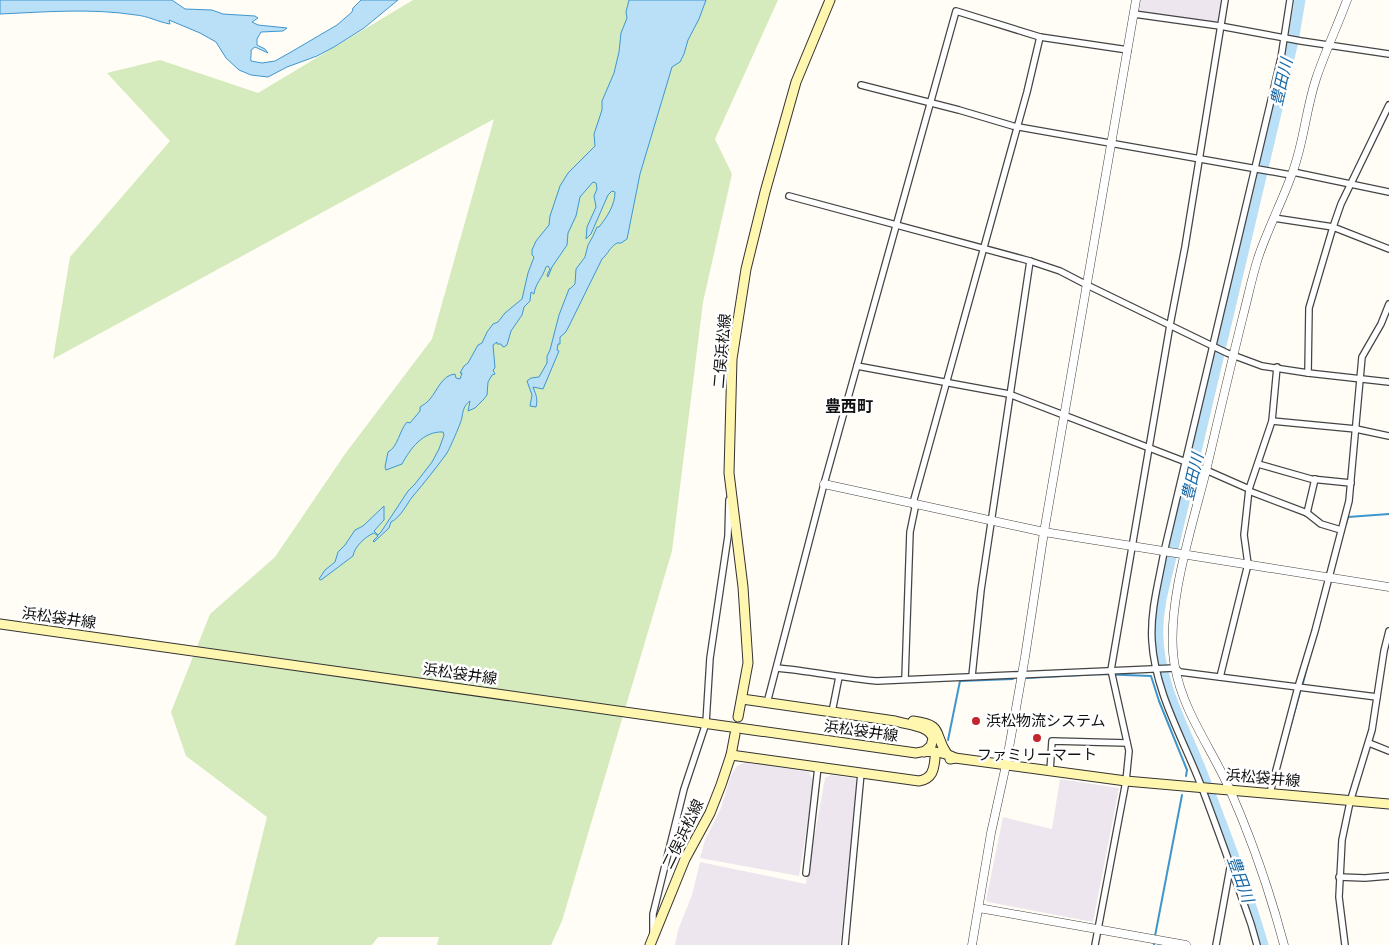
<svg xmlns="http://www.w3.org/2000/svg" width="1389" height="945" viewBox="0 0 1389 945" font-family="'Times New Roman','Noto Sans JP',serif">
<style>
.industrial{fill:#eee6ef}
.green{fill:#d5ebbd}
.water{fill:#b9e0f7;stroke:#3f96cf}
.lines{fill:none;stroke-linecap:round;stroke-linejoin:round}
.stream{stroke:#3f96cf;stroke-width:2}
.river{stroke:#b9e0f7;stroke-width:11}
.minor-casing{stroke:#444;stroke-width:8}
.tertiary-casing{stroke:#444;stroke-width:9}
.secondary-casing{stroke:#333;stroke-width:11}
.minor{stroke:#fff;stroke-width:5.5}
.tertiary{stroke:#fff;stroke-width:8}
.secondary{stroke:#fff6b0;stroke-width:9}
.poi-dot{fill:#c4262e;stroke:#fff;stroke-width:2}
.labels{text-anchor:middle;stroke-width:5;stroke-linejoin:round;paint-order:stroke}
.street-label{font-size:15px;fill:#111;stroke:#fff}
.poi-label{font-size:15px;fill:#111;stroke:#fff;text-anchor:start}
.water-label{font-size:16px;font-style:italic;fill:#1768a6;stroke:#fff}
.neighbourhood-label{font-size:16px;font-weight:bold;fill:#111;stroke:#fff}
</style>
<rect width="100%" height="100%" fill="#fffdf5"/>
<!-- industrial -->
<g class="industrial">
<path d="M1139,0h82l-4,23 -80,-12z"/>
<path d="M746,762l63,10 5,11 -15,93 -99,-18 5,-18 16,-32 10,-33 6,-9z"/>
<path d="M831,775l27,4 -18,166h-165l3,-15 14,-35 8,-33 106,22 19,-106z"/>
<path d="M1060,779l59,9 -26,134 -105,-20 -2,-2 17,-83 49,12z"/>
</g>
<!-- green -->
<path class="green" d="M413,0h365l-63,139 17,35 -29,128 -31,249 -110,370 -11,24h-114l2,-8h-61l-6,8h-137l32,-128 -81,-61 -15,-44 39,-98 65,-57 70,-103 87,-115 62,-220 -441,240 17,-102 100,-116 -63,-68 53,-13 98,33z"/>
<!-- water -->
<g class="water">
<path d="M0,0h172l13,9 27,1 11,4 32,2 3,2 -6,4 6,3 29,3 -4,3 -22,1 -4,7v6l8,4 3,4 -13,-6 -4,3c1,4 -1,7 0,11l11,2 13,-2 16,-9 46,-27 15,-13 1,-4 8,-8h37l-34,28 -30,19 -17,9 -30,11 -19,10 -17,-2 -12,-5 -13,-12 -10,-16 -16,-9 -31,-13 1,4c-12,-2 -22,-8 -34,-9 -45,-7 -91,-3 -136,-1z"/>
<path d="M629,0h77l-7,19 -11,21 -4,14 -4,8 -8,5 -32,107 -13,65 -6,4h-4c-7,4 -9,11 -15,16l-34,69 -3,5 -5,4v7h-2l-1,6 2,1 -16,38 -10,-2c3,8 5,11 3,20l-6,-1 2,-11 -5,-14 4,-3 8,-1 8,-14v-7l3,-6 9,-35 10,-26 2,-1 4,-4 1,-15 9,-12 3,-12 5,-9 4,-9h2c8,-10 16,-22 16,-35l-3,-1 -4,4 -17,39 -5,5 1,-12 9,-20 -2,-11 3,-7 -1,-6 -3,-1 -13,15 -4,19 -8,17 -1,12 -15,22 -4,10 -1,-2 3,-6 -2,-3 -2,1c-3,10 -11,17 -12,27l-3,-2 -1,9 -6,6 -2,8 -11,16 -4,14 -3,2 -2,-1 -1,-2h-4v-2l-4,3 2,23 -2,2 2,4 -3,1 -4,7 -1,13 -3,4 -9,9 -7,3 2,-10c-6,4 -7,10 -8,16 0,4 -13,33 -15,36 -11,15 -22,29 -34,43 -7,9 -12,21 -22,26l-2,6 -15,14 -1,-1 5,-5 -4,-3c-8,3 -20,14 -21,23l-32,24 -2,-1 6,-9 10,-8 3,-10 7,-7 10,-15 8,-4 21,-20v14l-10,11 4,4 3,-3 27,-41 7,-7 17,-22 7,-13 5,-14 -1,-3c-20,-1 -33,17 -41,32l-16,6 -1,-3 3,-15c10,-5 11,-21 19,-30l3,1 10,-12v-4c3,-2 8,-5 10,-8 7,-8 12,-24 25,-25l1,4 4,1 2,-6h-2l4,-7 4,-3 10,-18 4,-2 5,-11 6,-8 5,-2 7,-9 17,-14 6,-26 6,-16 -2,-2v-5l4,-9 13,-16 1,-9 10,-30 8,-13 27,-27 -1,-12 8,-24v-9l12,-28 5,-21 2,-19 6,-15 -1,-6z"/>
</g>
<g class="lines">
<!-- stream -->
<g class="stream">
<path d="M1346,524l2,-7 41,-3"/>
<path d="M1027,678l73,-4 51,2 8,25 28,69 -1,6"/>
<path d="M1303,683l6,-24"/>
<path d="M948,740l12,-59 53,-2"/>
<path d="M1282,757l18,-65"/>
<path d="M1155,936l27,-141"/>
<path d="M1154,945v-2"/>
</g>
<!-- river -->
<path class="river" d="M1263,945c-17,-58 -39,-115 -61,-172 -18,-47 -47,-95 -44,-148 0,-9 2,-17 3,-26l132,-558 7,-41"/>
<!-- minor casing -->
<g class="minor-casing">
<g id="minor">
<path d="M1134,14l86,12 81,15 88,13"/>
<path d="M861,85l98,25 54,16 278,49"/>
<path d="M1293,172l96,20"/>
<path d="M789,196l241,65 30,10 27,14 140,68 35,13 46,7 81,9"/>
<path d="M1274,218l59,9 56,22"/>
<path d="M857,366l152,28 190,73 50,22"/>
<path d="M1308,373l1,-65 24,-81 8,-23 48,-99"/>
<path d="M1272,421l84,8 33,7"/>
<path d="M1258,464l53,15 40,4"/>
<path d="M1249,491l58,22 14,11 20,6"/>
<path d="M1307,513l8,-34"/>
<path d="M777,668c33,3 66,10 100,13l298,-13 5,4 197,25"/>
<path d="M972,676l9,-86 49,-329"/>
<path d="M1220,677l28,-113 -4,-29 5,-46 23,-68 5,-54"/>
<path d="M905,679l5,-147 5,-24 -2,-5 114,-411 13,-55"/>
<path d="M767,703l57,-219 132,-473 84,26 88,13"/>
<path d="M832,712l7,-35"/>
<path d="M1369,743l20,8"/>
<path d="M1050,771l2,-30 75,2"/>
<path d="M1270,793l28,-106 17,-56 34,-130 13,-144 19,-33 8,-20"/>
<path d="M806,873l12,-106"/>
<path d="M1339,877l26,1 24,-2"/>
<path d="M653,932v-18l31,-125 22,-66 4,-65 18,-122 1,-36"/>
<path d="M845,945l16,-172"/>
<path d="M1095,945l31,-164 3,-30 -18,-81 59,-345 15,-78 40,-247"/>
<path d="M1216,945l14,-77"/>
<path d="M1257,945l-6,-21c-16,-46 -32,-91 -49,-136 -18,-48 -47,-95 -50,-147 -2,-30 7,-60 12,-89l117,-494 9,-58"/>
<path d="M1345,945l-6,-48 3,-57 8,-38 22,-72 12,-79 5,-20"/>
</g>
</g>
<!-- tertiary casing -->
<g class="tertiary-casing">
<g id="tertiary">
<path d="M824,484l220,48 345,55"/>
<path d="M979,908l207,37"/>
<path d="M972,945l19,-112 15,-68 19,-108 19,-125 92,-532"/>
<path d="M1284,945c-14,-53 -32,-105 -54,-155 -18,-41 -47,-78 -55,-123 -11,-56 17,-140 31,-196 12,-51 24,-103 37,-155 5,-19 9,-39 15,-58 10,-30 25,-58 35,-87 11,-30 13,-62 23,-92 9,-27 21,-52 31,-79"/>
</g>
</g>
<!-- secondary casing -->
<g class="secondary-casing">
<g id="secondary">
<path d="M0,624l916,129c11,-3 29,-1 39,5"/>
<path d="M742,699l153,22c13,4 33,4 38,17l-2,8 -7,6"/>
<path d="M738,717l10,-54 -5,-76 -14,-114 3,-114 14,-90 19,-77 31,-110 34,-82"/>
<path d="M913,721c32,4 20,13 34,33"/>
<path d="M731,755l188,26c13,-2 15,-11 16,-23"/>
<path d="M950,759l5,-1 171,23 263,23"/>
<path d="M650,945l35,-86 25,-46 11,-28 10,-30 4,-21"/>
</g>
</g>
<!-- minor -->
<use href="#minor" class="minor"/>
<!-- tertiary -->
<use href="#tertiary" class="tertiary"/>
<!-- secondary -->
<use href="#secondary" class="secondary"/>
</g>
<!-- markers -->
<g class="poi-dot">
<circle cx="976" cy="721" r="5"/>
<circle cx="1037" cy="738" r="5"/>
</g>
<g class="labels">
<!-- street labels -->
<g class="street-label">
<text transform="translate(722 351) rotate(-85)" y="5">二俣浜松線</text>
<text transform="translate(59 618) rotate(8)" y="5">浜松袋井線</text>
<text transform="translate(460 674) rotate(8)" y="5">浜松袋井線</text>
<text transform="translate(861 731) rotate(8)" y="5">浜松袋井線</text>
<text transform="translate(1263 778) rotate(5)" y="5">浜松袋井線</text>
<text transform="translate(683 834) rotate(-64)" y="5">二俣浜松線</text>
</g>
<!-- poi labels -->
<g class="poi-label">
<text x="986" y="726">浜松物流システム</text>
<text x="1037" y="760" text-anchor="middle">ファミリーマート</text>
</g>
<!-- water labels -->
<g class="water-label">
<text transform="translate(1281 82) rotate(-77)" y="6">豊田川</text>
<text transform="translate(1192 477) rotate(-77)" y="6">豊田川</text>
<text transform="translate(1241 879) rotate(70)" y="6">豊田川</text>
</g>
<!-- neighbourhood labels -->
<g class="neighbourhood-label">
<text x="849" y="412">豊西町</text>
</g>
</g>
</svg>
